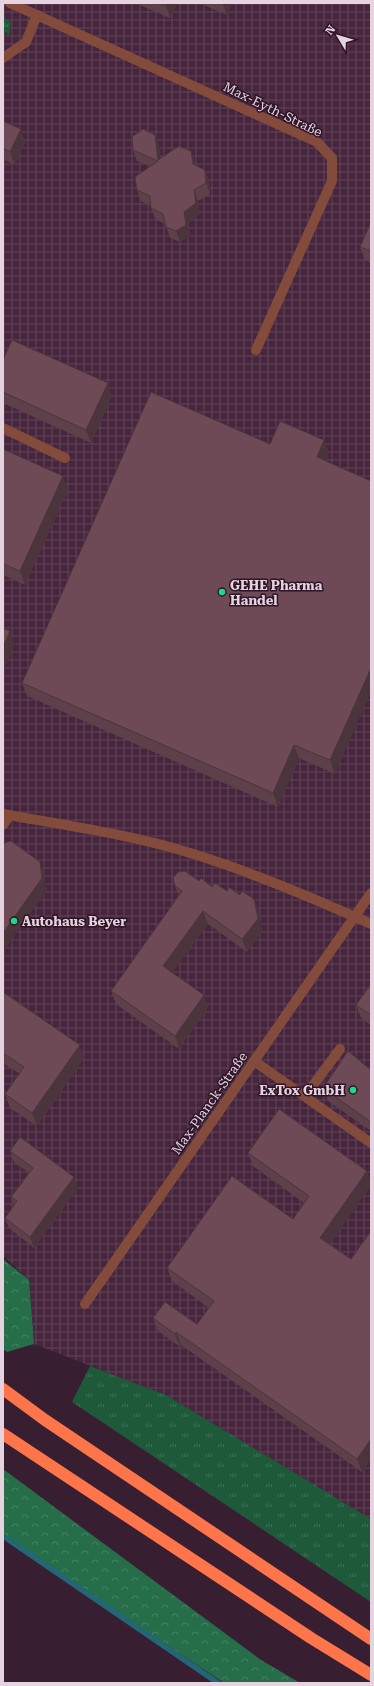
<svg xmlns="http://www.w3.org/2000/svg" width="374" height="1686" viewBox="0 0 374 1686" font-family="'Roboto Serif',serif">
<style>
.industrial{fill:url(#industrial-grid)}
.grass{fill:url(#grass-tufts)}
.forest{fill:url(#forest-crowns)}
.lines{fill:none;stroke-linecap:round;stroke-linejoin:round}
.stream{stroke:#236676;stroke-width:5.5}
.minor{stroke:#834b3b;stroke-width:10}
.highway{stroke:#fe744b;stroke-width:12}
.wall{fill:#5e404a}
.shaded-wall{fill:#4c343c}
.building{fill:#6d4a56;stroke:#4c343c}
.poi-dot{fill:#1cd988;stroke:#2e1427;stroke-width:1.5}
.labels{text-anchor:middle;stroke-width:3;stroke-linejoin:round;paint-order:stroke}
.street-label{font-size:13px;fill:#e5d3df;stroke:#2e1427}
.poi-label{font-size:13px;font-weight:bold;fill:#e5d3df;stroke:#2e1427;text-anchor:start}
</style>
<defs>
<pattern id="industrial-grid" width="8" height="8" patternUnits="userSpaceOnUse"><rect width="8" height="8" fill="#46253d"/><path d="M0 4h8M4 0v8" fill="none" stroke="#614459"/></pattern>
<pattern id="grass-tufts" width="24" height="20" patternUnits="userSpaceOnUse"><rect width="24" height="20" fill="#1e593a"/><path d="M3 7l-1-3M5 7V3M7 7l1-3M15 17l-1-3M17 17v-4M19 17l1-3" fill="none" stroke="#3f7056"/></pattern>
<pattern id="forest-crowns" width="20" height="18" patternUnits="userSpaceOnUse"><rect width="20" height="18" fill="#266e49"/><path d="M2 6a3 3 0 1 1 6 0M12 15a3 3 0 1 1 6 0" fill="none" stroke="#458263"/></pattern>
</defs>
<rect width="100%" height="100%" fill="#381e31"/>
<!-- industrial -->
<path class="industrial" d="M3,3h368v1516l-205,-124 -132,-51 -5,-64 -26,-24z"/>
<!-- grass -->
<g class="grass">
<path d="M3,16l8,7 -2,13 -3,-4 -3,2z"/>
<path d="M90,1366l76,29 205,124v83l-299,-200z"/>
</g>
<!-- forest -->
<g class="forest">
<path d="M3,1259l26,21 5,64 -27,8 -4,-3z"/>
<path d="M3,1469l258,191 39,23h-76l-221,-147z"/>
</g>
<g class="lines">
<!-- stream -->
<path class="stream" d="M3,1536l215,147"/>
<!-- minor -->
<g class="minor">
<path d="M10,3l307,139 15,16v23l-76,169"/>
<path d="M3,58l23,-16 11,-27"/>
<path d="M3,428l62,30"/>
<path d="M3,814c61,11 124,20 184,38 63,19 124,45 184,72"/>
<path d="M3,825l7,-10"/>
<path d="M254,1061l117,82"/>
<path d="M305,1096l35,-47"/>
<path d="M85,1304l286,-411"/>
</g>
<!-- highway -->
<g class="highway">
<path d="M3,1389l42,31 326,219"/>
<path d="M3,1434l308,204 60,37"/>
</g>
</g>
<!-- wall -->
<g class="wall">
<path d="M135,3h42l-7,15z"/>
<path d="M199,3h33l-5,12z"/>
<path d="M3,121l22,21 -10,23 -12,-6z"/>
<path d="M155,135l4,11 2,13 30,-8 4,14 10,5 4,11 1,13 -12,7 2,13 -12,9 2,13 -10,6 -10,-4 -5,-14 -10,-5 -4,-11v-2l-10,-5 -4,-11 13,-24 -13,-5 -4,-11z"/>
<path d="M371,222v41l-6,-3 -5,-13z"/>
<path d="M3,360l109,36 -21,47 -88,-40z"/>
<path d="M270,444l59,9 -3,8 9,313 -36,-16 -21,49 -251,-111 -5,-13z"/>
<path d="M3,449l65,41 -43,95 -22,-10z"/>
<path d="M199,881l13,6 42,12 5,13 3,19 -15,21 -39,-28 -36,49 36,34 -29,42 -63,-45 -5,-13 68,-95 -4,-10z"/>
<path d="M371,984v41l-10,-7 -5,-13z"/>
<path d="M3,992l81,66 -47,68 -27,-18 -5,-14 15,-20 -17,-11z"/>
<path d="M371,1070v61l-43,-30 -5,-13z"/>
<path d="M279,1109l51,135 21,15 20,-28v228l-9,13 -181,-127 -1,2 -22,-16 -5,-13 44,6 12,-16 -37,-27 -5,-13 126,-49 11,-16 -51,-37 -5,-13z"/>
<path d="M10,1151l68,37 -44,60 -25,-20 -4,-10 9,-13 -3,-8 18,-24 -15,-11z"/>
</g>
<!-- shaded-wall -->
<g class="shaded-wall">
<path d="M167,3h10l-7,15 -4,-12z"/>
<path d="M222,3h10l-5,12z"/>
<path d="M21,129l4,13 -10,23 -5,-13z"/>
<path d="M155,135l4,11 3,25 -4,-11z"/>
<path d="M191,151l4,11 2,13 -4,-11z"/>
<path d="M205,170l4,11 1,13 -4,-11z"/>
<path d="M194,190l4,11 2,13 -12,9 2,13 -10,6 -4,-11z"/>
<path d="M108,383l4,13 -21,47 -5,-13z"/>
<path d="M324,440l5,13 -7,17 -5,-13z"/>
<path d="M63,476l5,14 -43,95 -5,-14z"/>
<path d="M10,631l5,13 -12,27v-24z"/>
<path d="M371,668v24l-36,82 -5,-14z"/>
<path d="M294,745l5,13 -21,49 -5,-14z"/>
<path d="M40,862l4,13 3,15 -44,62v-19z"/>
<path d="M254,899l5,13 3,19 -15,21 -5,-13z"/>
<path d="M203,911l5,13 -40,55 -5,-13z"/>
<path d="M204,995l4,12 -29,42 -4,-13z"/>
<path d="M80,1045l4,13 -47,68 -5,-13z"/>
<path d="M367,1171l4,11v4l-46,65 -5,-13z"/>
<path d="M74,1177l4,11 -44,60 -4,-11z"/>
<path d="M176,1332l5,13 -1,2 -5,-13z"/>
<path d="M371,1439v20l-9,13 -5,-13z"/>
</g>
<!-- building -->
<g class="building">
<path d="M160,3h7l-1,3z"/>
<path d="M3,121l18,8 -11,23 -7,-4z"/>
<path d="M143,129l12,6 3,25 21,-14 12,5 2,13 12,6 1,13 -12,7 2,13 -12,9 2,13 -10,6 -10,-4 -3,-13 -12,-6 -1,-12 -13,-6 -2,-13 23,-16 -25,-11 -1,-13z"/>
<path d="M371,222v29l-11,-4z"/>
<path d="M12,340l96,43 -22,47 -83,-38v-32z"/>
<path d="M151,392l119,52 10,-23 44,19 -7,17 54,24v187l-41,92 -36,-15 -21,48 -251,-110z"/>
<path d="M3,449l60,27 -43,95 -17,-7z"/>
<path d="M3,628l7,3 -7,16z"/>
<path d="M11,841l29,21 2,16 -39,55v-90z"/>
<path d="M185,871l14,10 2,-3 11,9 3,-4 12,8 2,-4 11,8 2,-4 12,8 4,20 -16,20 -39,-28 -40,55 41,29 -29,41 -64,-45 71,-100 -7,-5 -2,-8 5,-6z"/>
<path d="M371,984v31l-15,-10z"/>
<path d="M3,992l77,53 -48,68 -27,-19 19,-27 -21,-14z"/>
<path d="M348,1051l23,19v52l-48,-34z"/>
<path d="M279,1109l88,62 -47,67 31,21 20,-28v208l-14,20 -181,-127 -1,2 -22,-16 12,-16 32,22 17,-23 -47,-33 65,-92 61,43 16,-23 -61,-43z"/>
<path d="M20,1137l54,40 -44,60 -25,-19 12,-17 -6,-4 22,-29 -23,-17z"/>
</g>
<!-- markers -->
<g class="poi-dot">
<circle cx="222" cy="592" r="4"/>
<circle cx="14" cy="921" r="4"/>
<circle cx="353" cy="1090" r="4"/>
</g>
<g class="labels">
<!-- street labels -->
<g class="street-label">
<text transform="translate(273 109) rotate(26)" y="5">Max-Eyth-Straße</text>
<text transform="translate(209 1103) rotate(-55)" y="5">Max-Planck-Straße</text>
</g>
<!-- poi labels -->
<g class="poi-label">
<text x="230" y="590">GEHE Pharma<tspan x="230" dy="15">Handel</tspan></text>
<text x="22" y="926">Autohaus Beyer</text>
<text x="345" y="1095" text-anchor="end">ExTox GmbH</text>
</g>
</g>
<!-- border -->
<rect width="374" height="1686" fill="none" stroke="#e5d3df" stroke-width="8"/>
<!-- north arrow -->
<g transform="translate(338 36) rotate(308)" stroke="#2e1427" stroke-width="3" paint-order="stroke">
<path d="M0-3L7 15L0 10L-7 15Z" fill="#e5d3df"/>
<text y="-6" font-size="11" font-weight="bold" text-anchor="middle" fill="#e5d3df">N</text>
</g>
</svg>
